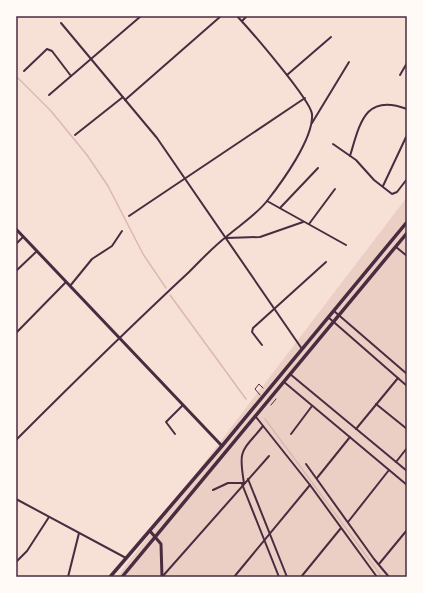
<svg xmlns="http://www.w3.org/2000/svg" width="423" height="593" viewBox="0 0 423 593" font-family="'DejaVu Sans',sans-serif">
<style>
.green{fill:#ebcfc5}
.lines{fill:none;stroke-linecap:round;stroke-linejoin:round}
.stream{stroke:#dcb8b0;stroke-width:1.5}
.path{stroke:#4a2c40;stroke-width:1}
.minor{stroke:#4a2c40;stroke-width:2}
.tertiary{stroke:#4a2c40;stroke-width:3}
.primary{stroke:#4a2c40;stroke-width:3.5}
.neatline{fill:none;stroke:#4a2c40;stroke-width:1.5}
</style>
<rect width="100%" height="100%" fill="#f7e1d7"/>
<!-- green -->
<path class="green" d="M407,197v380h-290z"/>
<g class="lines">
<!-- stream -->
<g class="stream">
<path d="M16,76l35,35 36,44 21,31 35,68 23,34"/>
<path d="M170,295l76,104"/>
<path d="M265,419l117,158"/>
</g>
<!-- path -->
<g class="path">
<path d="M260,395l-5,-6 4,-5 4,4"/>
<path d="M271,405l5,-6"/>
</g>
<!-- minor -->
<g class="minor">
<path d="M242,21l5,-5"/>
<path d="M61,23l96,115 145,211"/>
<path d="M24,71l23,-22 5,2 19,25"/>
<path d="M287,75l44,-38"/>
<path d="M400,75l7,-12"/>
<path d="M49,95l92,-79"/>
<path d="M125,100l96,-84"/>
<path d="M312,123l37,-61"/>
<path d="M75,135l48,-38"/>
<path d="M333,144l23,16 18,20 18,14 5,-2 10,-13"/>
<path d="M350,156c10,-33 15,-63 57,-47"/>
<path d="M383,186l24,-51"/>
<path d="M267,201l79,44"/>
<path d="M280,208l38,-40"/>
<path d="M129,216l176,-118"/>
<path d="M309,224l26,-35"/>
<path d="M226,238l34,-1 43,-15"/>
<path d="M16,244l7,-7"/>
<path d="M396,247l11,9"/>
<path d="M16,271l21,-20"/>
<path d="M70,286l22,-27 20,-13 10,-15"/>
<path d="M334,311l73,63"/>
<path d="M328,317l79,69"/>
<path d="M16,333l50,-51"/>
<path d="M262,345l-10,-13 1,-4 73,-66"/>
<path d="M290,374l117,97"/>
<path d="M284,382l123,103"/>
<path d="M376,404l31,25"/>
<path d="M256,417l54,68 67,92"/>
<path d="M356,429l42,-51"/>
<path d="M175,434l-9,-12 17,-17"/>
<path d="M291,434l21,-28"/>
<path d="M16,440c57,-57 114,-113 173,-168 12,-12 24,-25 37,-35 14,-12 30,-22 41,-36 15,-19 47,-63 45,-87 -2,-15 -62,-84 -75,-98"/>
<path d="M396,462l11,-14"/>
<path d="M306,464l68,95 15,18"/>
<path d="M317,478l33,-41"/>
<path d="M248,479l39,98"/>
<path d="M242,484l37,93"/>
<path d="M213,490l15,-7h16c-6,-35 -2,-31 19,-57"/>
<path d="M16,499l110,59"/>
<path d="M348,522l41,-52"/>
<path d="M16,562l11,-11 22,-34"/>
<path d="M379,564l28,-34"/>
<path d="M68,577l11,-44"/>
<path d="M162,577l107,-121"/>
<path d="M234,577l76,-92"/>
<path d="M301,577l40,-49"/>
</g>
<!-- tertiary -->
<g class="tertiary">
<path d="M16,229l206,217"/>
<path d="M150,531l11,13 1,33"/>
</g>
<!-- primary -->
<g class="primary">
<path d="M110,577l112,-131 185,-224"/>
<path d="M122,577l285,-344"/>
</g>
</g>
<!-- border -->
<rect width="423" height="593" fill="none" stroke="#fffaf5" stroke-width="34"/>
<rect x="17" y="17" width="389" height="559" class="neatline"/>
</svg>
